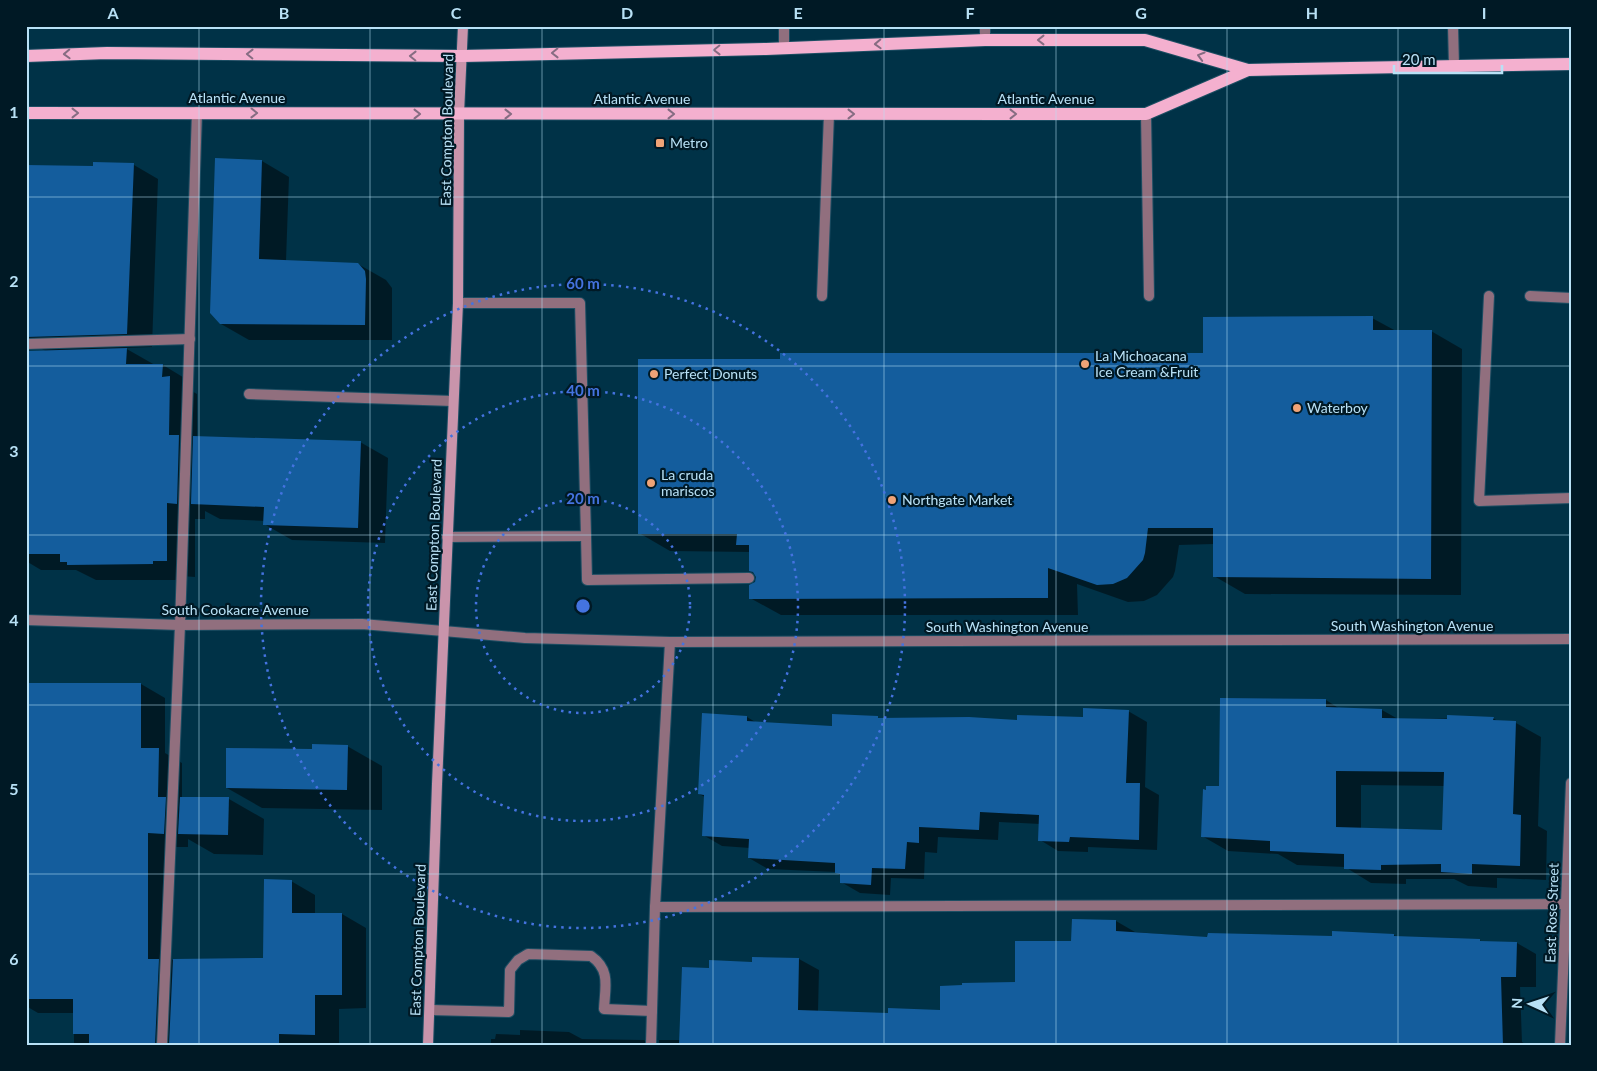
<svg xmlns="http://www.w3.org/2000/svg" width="1597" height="1071" viewBox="0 0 1597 1071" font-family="Lato,sans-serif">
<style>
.shadow{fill:#0007;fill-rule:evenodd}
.building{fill:#145d9d;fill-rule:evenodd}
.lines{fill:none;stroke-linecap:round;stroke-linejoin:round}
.service-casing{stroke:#1d4e63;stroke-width:12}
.minor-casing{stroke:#1d4e63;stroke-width:12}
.secondary-casing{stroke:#1d4e63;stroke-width:12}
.primary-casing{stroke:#1d4e63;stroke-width:14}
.service{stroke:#916f7e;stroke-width:10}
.minor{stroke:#916f7e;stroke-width:10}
.secondary{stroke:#c994ab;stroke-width:10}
.primary{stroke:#f4b0cf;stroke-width:12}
.oneway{stroke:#866c82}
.grid{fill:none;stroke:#b8e1f6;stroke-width:1;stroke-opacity:0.55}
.ring{fill:none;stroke:#4473e0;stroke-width:2.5;stroke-dasharray:2.5 5}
.poi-dot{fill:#efa377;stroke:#001925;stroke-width:2}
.labels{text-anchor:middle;stroke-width:4.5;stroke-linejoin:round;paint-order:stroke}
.street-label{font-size:14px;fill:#b8e1f6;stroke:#001925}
.poi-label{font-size:14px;fill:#b8e1f6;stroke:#001925;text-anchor:start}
.centre{fill:#4473e0;stroke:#001925;stroke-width:2.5}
.ring-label{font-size:15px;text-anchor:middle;font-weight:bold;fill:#4473e0;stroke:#001925;stroke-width:4.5;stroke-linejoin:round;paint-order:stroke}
.neatline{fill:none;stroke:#b8e1f6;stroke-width:2}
.grid-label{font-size:16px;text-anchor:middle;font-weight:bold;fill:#b8e1f6}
</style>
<rect width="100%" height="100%" fill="#003247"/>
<!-- shadow -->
<g class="shadow">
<path d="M262,161l27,16 -3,84 72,3 28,16 6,8v52h-143l-28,-16z"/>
<path d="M95,163l39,2 24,14 -6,168 -27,1 30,17h8l28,17 -1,8 7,4v43l163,5 28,16 -3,85 -93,-3 -28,-16 1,-3 -45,-2 -15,-8v8h-10v58l-14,-1 -1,4h-84l-20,-10h-35l-15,-9v-209h21l-21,-12v-174l68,1z"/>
<path d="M1372,318l24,13h35l31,18 -1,246 -216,-1 -31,-18v-32l-35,1 -4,26 -2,6 -16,18 -13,6 -16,1 -51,-18 1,31h-297l-31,-17 7,-21 -2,-4 -5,-3v-18l-80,-1 -31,-18 143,-173 422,-6z"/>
<path d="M26,684h115l24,14v55l17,10v35l47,1 35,20 -1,36 -49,-1 -26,-15v8h-16v113l93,-1 26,-78 24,14v19h27l24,14v80l-27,1v36h-265v-32h-36l-12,-7z"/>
<path d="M1326,700l14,9 42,1 16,9 95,-1 6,4 17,1 25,14 -3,89 9,5 -1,49 -49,-2v10l-29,-2 -14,-7h-48v5l-35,-1 -26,-16 -48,-2 -19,-11 -50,-3 -26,-15 18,-48zM1361,785l84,1 -2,46 -82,-3z"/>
<path d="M1128,711l19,11 -2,65 14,8 -2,55 -69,-3v5l-30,-1 -18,-11v-16l-41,-2 -1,18 -60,-3 -1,16 -12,-1 -1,27 -33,-1 -1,17 -30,-2 -19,-11v-6l-5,-4 -68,-3 -19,-11 1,-10 -28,-2 -19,-11 2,-38 -6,-3 48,-77 10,6 76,4 44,-10 3,2 138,2 66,-3z"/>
<path d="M347,746l35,20v44l-120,-2 -35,-20 86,-38z"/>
<path d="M1116,921l19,11 74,6 185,-3 4,2 81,3 4,2 34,1 19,11v33h-16l2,55 5,3h-868v-5h21l30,-70 44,-7v-5l45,1 20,11 -1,42 71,2 52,-3 75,-28 57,-41z"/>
<path d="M520,1030l49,2 13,7 62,1 9,5h-162v-6h4l1,-5 24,1z"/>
</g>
<!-- building -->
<g class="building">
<path d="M215,158l47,2 -3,99 99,4 7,8 1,8 -1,46 -145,-1 -10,-11z"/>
<path d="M93,162l41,1 -7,171 -101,3v-172l67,1z"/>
<path d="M1373,316v14h59l-1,249 -218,-2v-49h-65l-3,25 -2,7 -16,18 -14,6 -16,1 -49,-17v30l-299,1v-14l6,-3 1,-5 -3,-5 -4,-1v-26h-13l1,-11h-99v-175h142v-6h423v-36z"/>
<path d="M127,348l-1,16h37l-1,13 8,-1 -1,59h10l-2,69 -10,-1v58h-14v3l-86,1v-3h-7v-8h-34v-203z"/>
<path d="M193,436l168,5 -3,87 -95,-3 1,-18 -73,-3z"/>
<path d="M26,683h115v65h18l-1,49h8l-2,37 -16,-1v126h11l-4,86h-66v-11h-16v-35h-47z"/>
<path d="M1220,698l106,1v8l56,2v9l65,1v-4l47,2 -1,3 23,1 -3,93 8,1 -1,51 -48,-2v10l-31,-2v-8l-60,1v5l-37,-1v-15l-74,-3v-10l-69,-4 2,-48 3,1v-4h13zM1336,771l108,1 -2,58 -106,-3z"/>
<path d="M1083,708l46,2 -3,73h14l-1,57 -69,-3 -1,5 -31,-1 1,-26 -59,-3 -1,18 -60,-3v16l-12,-1 -2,27 -33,-1 -1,17 -31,-2v-9l-5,-1v-10l-87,-5 1,-19 -47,-3 2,-41 -6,-1 4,-81 45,3v5l85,5v-12l46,2v2l91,-1 48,3v-5l66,2z"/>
<path d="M312,744l36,1 -1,45 -121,-2v-40l86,1z"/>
<path d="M180,797h49l-1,38 -50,-1z"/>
<path d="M264,879l28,1v33h50v82h-27v40l-36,-1v11h-110l4,-86 90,-1z"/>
<path d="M1072,919l44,1v11l91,6 1,-4 124,3v-5l62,3v2l86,3v2l37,1 -1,35h-15l2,68h-824l3,-78 27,1v-8l43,2v-5l47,1 -1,52 90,3v-5l52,2v-24l22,-1v-2l53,-1v-41h56z"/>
</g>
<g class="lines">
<!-- service casing -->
<g class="service-casing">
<g id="service">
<path d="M784,26v22"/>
<path d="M1453,26l1,40"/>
<path d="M985,40v-14"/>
<path d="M1146,114l3,182"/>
<path d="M822,296l7,-182"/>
<path d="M1489,296l-10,205 92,-3"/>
<path d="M1530,296l41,2"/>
<path d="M26,344l164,-5"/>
<path d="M249,394l204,7"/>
<path d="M586,536l1,44 162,-2"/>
<path d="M447,537l139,-1 -6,-233h-122"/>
<path d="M655,907l916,-3"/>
<path d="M430,1010l79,2 1,-42 8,-10 10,-6 63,2c20,14 14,31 13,53l48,2"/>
<path d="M162,1045l18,-420 17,-513"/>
<path d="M651,1045l4,-138 15,-265"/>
</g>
</g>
<!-- minor casing -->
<g class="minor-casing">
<g id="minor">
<path d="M26,620l154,5 182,-1 163,14 145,4 901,-3"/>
<path d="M1560,1045l11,-262"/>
</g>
</g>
<!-- secondary casing -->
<g class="secondary-casing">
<path id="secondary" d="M428,1045l9,-261 21,-481 1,-189 4,-88"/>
</g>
<!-- primary casing -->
<g class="primary-casing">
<g id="primary">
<path d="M26,56l81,-3 355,3 304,-7 219,-9h160l103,30 323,-6"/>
<path d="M26,113l1120,1 102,-44"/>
</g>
</g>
<!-- service -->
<use href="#service" class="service"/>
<!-- minor -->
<use href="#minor" class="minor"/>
<!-- secondary -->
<use href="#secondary" class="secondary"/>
<!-- primary -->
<use href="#primary" class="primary"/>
</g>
<!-- one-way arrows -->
<defs><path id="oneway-chevron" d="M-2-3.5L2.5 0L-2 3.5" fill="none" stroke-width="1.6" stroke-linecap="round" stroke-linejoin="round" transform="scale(1.25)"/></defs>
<g class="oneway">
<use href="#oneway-chevron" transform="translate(1041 40) rotate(180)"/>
<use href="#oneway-chevron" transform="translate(878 44) rotate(178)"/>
<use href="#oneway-chevron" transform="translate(717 50) rotate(179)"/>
<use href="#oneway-chevron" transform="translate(555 53) rotate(179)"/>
<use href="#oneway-chevron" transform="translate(67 54) rotate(178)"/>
<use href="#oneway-chevron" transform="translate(250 54) rotate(-179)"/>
<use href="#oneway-chevron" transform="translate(413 56) rotate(-179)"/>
<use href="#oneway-chevron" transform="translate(1201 56) rotate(-164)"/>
<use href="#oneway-chevron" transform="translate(75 113)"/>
<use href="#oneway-chevron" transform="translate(254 113) rotate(1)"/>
<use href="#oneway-chevron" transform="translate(417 114)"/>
<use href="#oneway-chevron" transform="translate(508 114)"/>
<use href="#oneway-chevron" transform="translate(671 114)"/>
<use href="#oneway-chevron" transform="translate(851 114)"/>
<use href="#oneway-chevron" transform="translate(1013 114)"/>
</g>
<!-- grid -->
<path class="grid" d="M199,26v1019M370,26v1019M542,26v1019M713,26v1019M884,26v1019M1056,26v1019M1227,26v1019M1398,26v1019M26,197h1545M26,366h1545M26,535h1545M26,705h1545M26,874h1545"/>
<!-- distance rings -->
<g class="ring">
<circle cx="583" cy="606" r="107"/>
<circle cx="583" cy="606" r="215"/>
<circle cx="583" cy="606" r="322"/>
</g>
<!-- markers -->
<g class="poi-dot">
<rect x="655" y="138" width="10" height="10" rx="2.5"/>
<circle cx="1085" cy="364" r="5"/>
<circle cx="654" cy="374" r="5"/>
<circle cx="1297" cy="408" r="5"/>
<circle cx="651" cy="483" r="5"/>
<circle cx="892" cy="500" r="5"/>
</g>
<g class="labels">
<!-- street labels -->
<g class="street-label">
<text x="237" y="103">Atlantic Avenue</text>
<text x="642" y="104">Atlantic Avenue</text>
<text x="1046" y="104">Atlantic Avenue</text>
<text transform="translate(447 130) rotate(-89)" y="5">East Compton Boulevard</text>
<text transform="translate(434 535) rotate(-88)" y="5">East Compton Boulevard</text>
<text x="235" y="615">South Cookacre Avenue</text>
<text x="1412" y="631">South Washington Avenue</text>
<text x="1007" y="632">South Washington Avenue</text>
<text transform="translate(1552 913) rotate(-88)" y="5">East Rose Street</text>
<text transform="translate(418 940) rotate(-88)" y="5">East Compton Boulevard</text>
</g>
<!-- poi labels -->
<g class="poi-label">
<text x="670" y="148">Metro</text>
<text x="1095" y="361">La Michoacana<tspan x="1095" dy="16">Ice Cream &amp;Fruit</tspan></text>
<text x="664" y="379">Perfect Donuts</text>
<text x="1307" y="413">Waterboy</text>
<text x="661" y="480">La cruda<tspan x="661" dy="16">mariscos</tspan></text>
<text x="902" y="505">Northgate Market</text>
</g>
</g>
<circle cx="583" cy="606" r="8" class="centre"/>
<g class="ring-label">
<text x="583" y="289">60 m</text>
<text x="583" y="396">40 m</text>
<text x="583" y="504">20 m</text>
</g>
<!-- border -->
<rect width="1597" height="1071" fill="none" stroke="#001925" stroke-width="55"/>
<!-- north arrow -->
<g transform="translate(1530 1004) rotate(273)" stroke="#001925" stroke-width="4" paint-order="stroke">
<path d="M0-4L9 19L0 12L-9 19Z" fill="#b8e1f6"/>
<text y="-8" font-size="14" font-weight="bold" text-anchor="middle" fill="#b8e1f6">N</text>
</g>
<!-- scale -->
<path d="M1394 65v8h108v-8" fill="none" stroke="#b8e1f6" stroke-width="2.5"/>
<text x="1402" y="65" font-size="15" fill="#b8e1f6" stroke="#001925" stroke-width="4" paint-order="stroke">20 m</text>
<rect x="28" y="28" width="1542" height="1016" class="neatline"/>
<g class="grid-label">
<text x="113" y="19">A</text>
<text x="284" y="19">B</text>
<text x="456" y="19">C</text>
<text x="627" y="19">D</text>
<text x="798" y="19">E</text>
<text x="970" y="19">F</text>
<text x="1141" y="19">G</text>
<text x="1312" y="19">H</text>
<text x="1484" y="19">I</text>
<text x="14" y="118">1</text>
<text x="14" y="287">2</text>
<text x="14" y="457">3</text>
<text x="14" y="626">4</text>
<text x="14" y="795">5</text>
<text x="14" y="965">6</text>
</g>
</svg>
